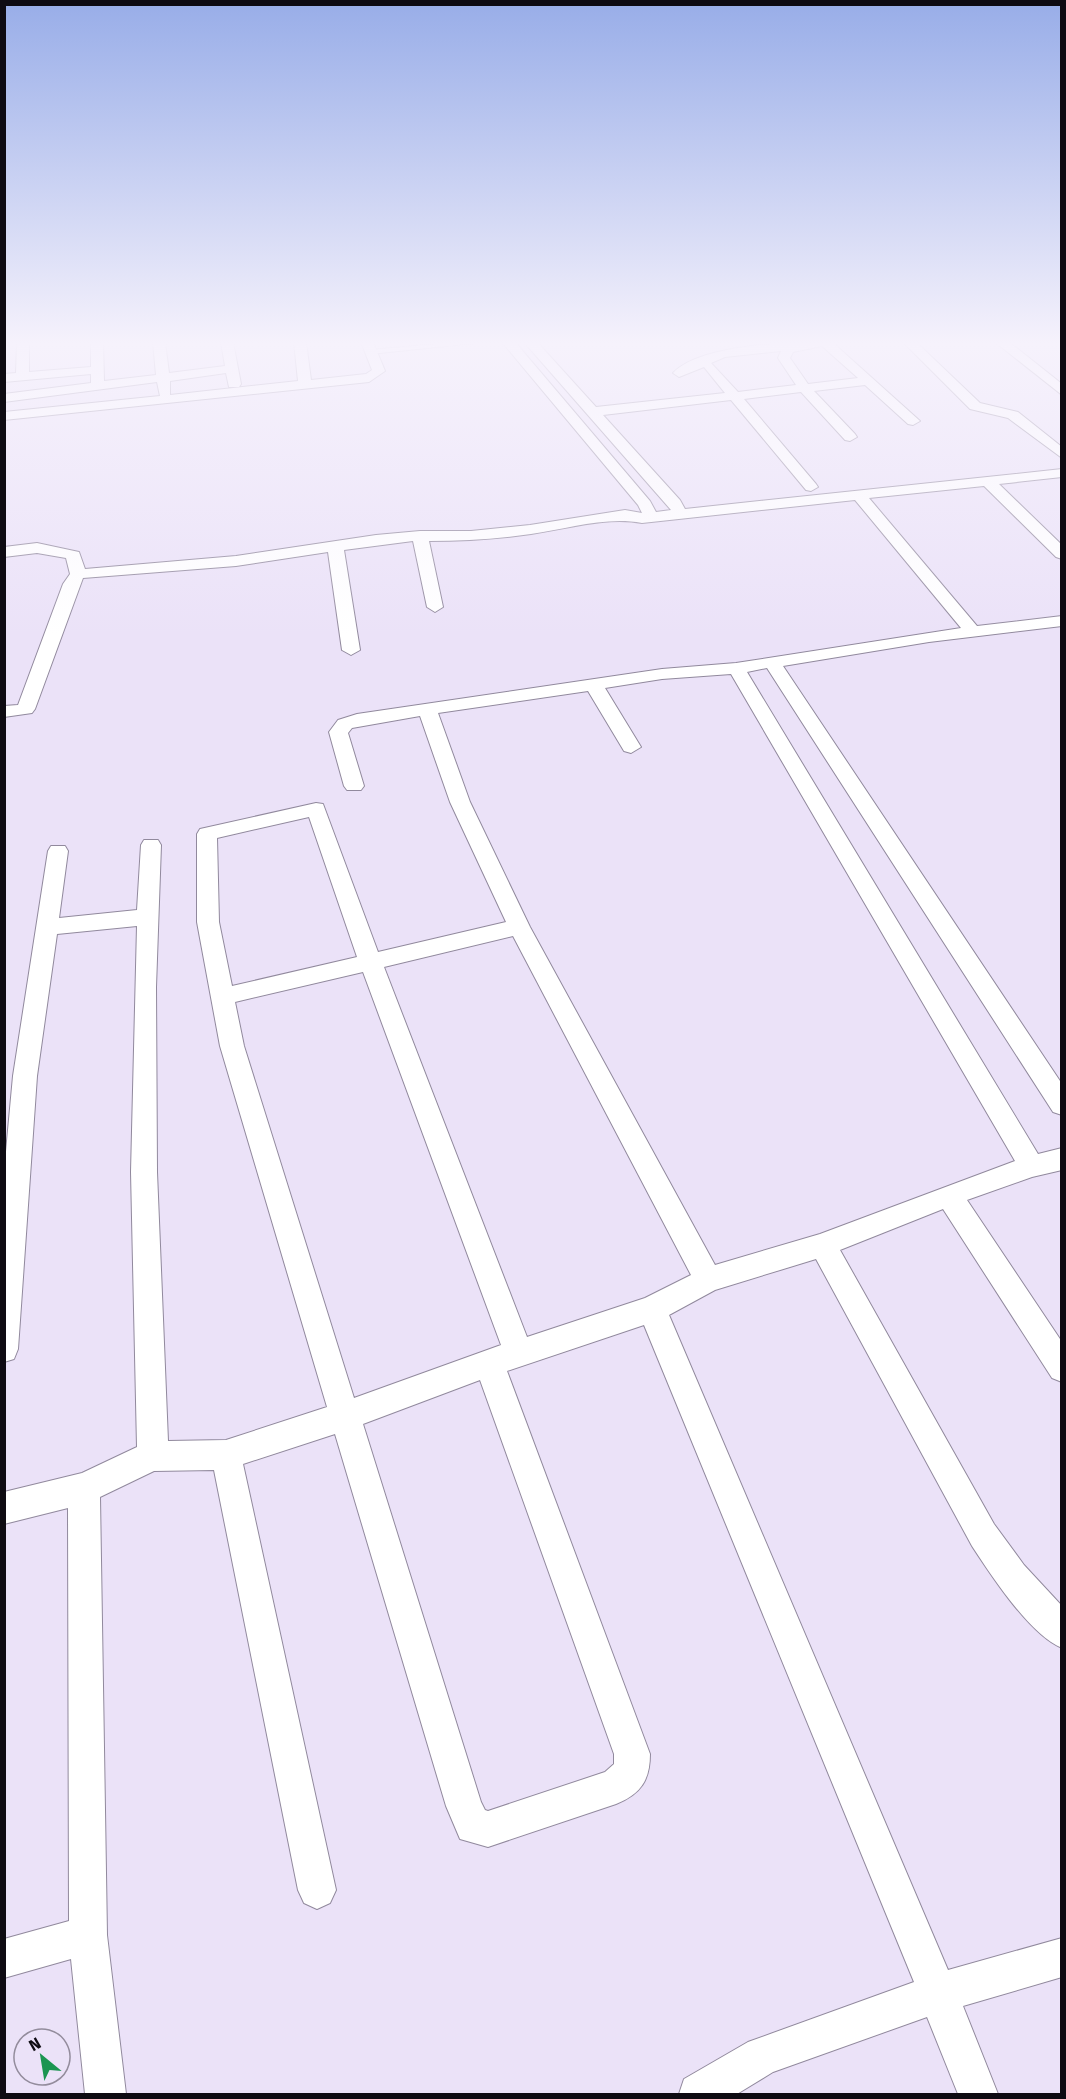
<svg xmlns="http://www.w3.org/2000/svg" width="1066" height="2099" viewBox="0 0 1066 2099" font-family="'Fira Sans',sans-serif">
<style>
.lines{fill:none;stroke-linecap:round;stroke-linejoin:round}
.lane-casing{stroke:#91899d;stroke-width:2}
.street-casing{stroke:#91899d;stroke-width:2}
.lane{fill:#fff;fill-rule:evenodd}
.street{fill:#fff;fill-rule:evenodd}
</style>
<rect width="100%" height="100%" fill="#ebe2f8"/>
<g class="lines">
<!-- lane casing -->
<g class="lane-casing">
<path id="lane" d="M459,342h25l-114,12 -3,-2 3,-2z"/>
</g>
<!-- street casing -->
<g class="street-casing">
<g id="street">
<path d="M17,342h12v30l62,-5v-25h12l1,39 52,-6 -3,-33h12l4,31 56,-7 -4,-24h12l8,42 -2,3h-10l-3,-14 -56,8v14l128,-14 -4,-39h12l5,38 55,-6 6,-4 -11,-28h12l12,29 -16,11 -365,38v-8l156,-16 -3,-14 -153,20v-8l87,-11v-9l-87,8v-8l12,-1z"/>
<path d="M502,342h13l135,159 6,11 15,-2 -147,-168h13l59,65 129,-14 -21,-26 -25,10 -6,-4c28,-29 120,-31 159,-31l88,79 -7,4 -5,-1 -43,-39 -51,6 41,43 2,3 -7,4 -5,-1 -44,-48 -57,7 72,85 2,3 -7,4 -5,-1 -75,-90 -128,15 77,85 5,9 377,-40v8l-63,7 63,61v14l-6,-2 -72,-71 -115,12 108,128 85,-10v10l-133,16 -146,24 279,418v31l-9,-3 -286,-444 -20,4 291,482 24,-6v22l-30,7 -65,23 95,142v40l-10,-4 -109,-169 -103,41 154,274 30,41 38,41v42c-32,-13 -71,-73 -90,-102l-156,-287 -101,31 -46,25 279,655 114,-32v39l-99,29 35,88h-40l-31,-77 -154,55 -36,22h-58l5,-15 64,-37 166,-60 -270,-657 -137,46 143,383c0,26 -9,40 -34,50l-128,43 -28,-8 -14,-33 -111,-372 -92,30 93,426 -6,13 -13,6 -13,-6 -6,-13 -84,-420 -60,1 -54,26 7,438 19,159h-41l-14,-135 -67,19v-39l65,-18 -1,-413 -64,16v-32l78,-19 55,-26 -6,-275 6,-246 -80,8 -20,142 -19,273 -4,10 -10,3v-189l9,-97 35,-225 3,-5h14l3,5 -9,67 78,-8 4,-65 3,-5h14l3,5 -5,142 1,185 11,269 58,-1 101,-33 -107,-361 -23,-124v-88l3,-5 116,-26 7,1 55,148 128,-30 -56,-120 -30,-86 -68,12 -4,5 16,53 -3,4h-14l-3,-4 -15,-54 9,-12 19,-6 305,-45 74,-6 225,-35 -106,-128 -213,23c-36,-7 -75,6 -111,11 -34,5 -68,7 -102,7l14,66 -8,5 -8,-5 -14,-66 -69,9 16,100 -9,5 -9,-5 -14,-98 -92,14 -153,12 -48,131 -3,4 -28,4v-11l14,-1 45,-121 7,-10 -4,-16 -29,-5 -33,4v-10l33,-4 42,9 6,17 151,-13 140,-21 44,-4h51l59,-6 95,-15 17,3 -4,-8zM822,346l36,32 -50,6 -18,-26 3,-6zM781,351l-3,7 18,27 -58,7 -27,-29 14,-6zM731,674l284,487 -195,73 -105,31 -185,-338 -60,-125 -32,-89 150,-22 36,60 7,2 10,-6 -36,-59 57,-9zM309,817l48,140 -125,29 -13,-64 -2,-84zM513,936l178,339 -46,23 -118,39 -143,-370zM363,972l138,373 -147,53 -110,-352 -9,-44zM480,1380l134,374v10l-9,8 -117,39 -3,-1 -4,-8 -118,-378z"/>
<path d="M903,342h13l64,61 38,9 44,35v11l-54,-40 -38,-9z"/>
<path d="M995,342h14l53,42v11z"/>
</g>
</g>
<!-- lane -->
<use href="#lane" class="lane"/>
<!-- street -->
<use href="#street" class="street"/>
</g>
<!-- sky -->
<linearGradient id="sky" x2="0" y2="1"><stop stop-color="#98ade8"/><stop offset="0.54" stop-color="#f6f2fc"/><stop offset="1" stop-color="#f6f2fc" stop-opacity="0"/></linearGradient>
<rect width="1066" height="636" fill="url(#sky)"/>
<!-- border -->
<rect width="1066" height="2099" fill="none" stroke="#0e0b12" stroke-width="12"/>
<!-- north arrow -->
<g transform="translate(42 2057) rotate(330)"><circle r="28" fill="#ebe2f8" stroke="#938c9c" stroke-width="1.5"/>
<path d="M0-4.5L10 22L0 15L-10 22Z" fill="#1b9551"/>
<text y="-9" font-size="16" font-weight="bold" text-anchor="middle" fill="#0e0b12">N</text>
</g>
</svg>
